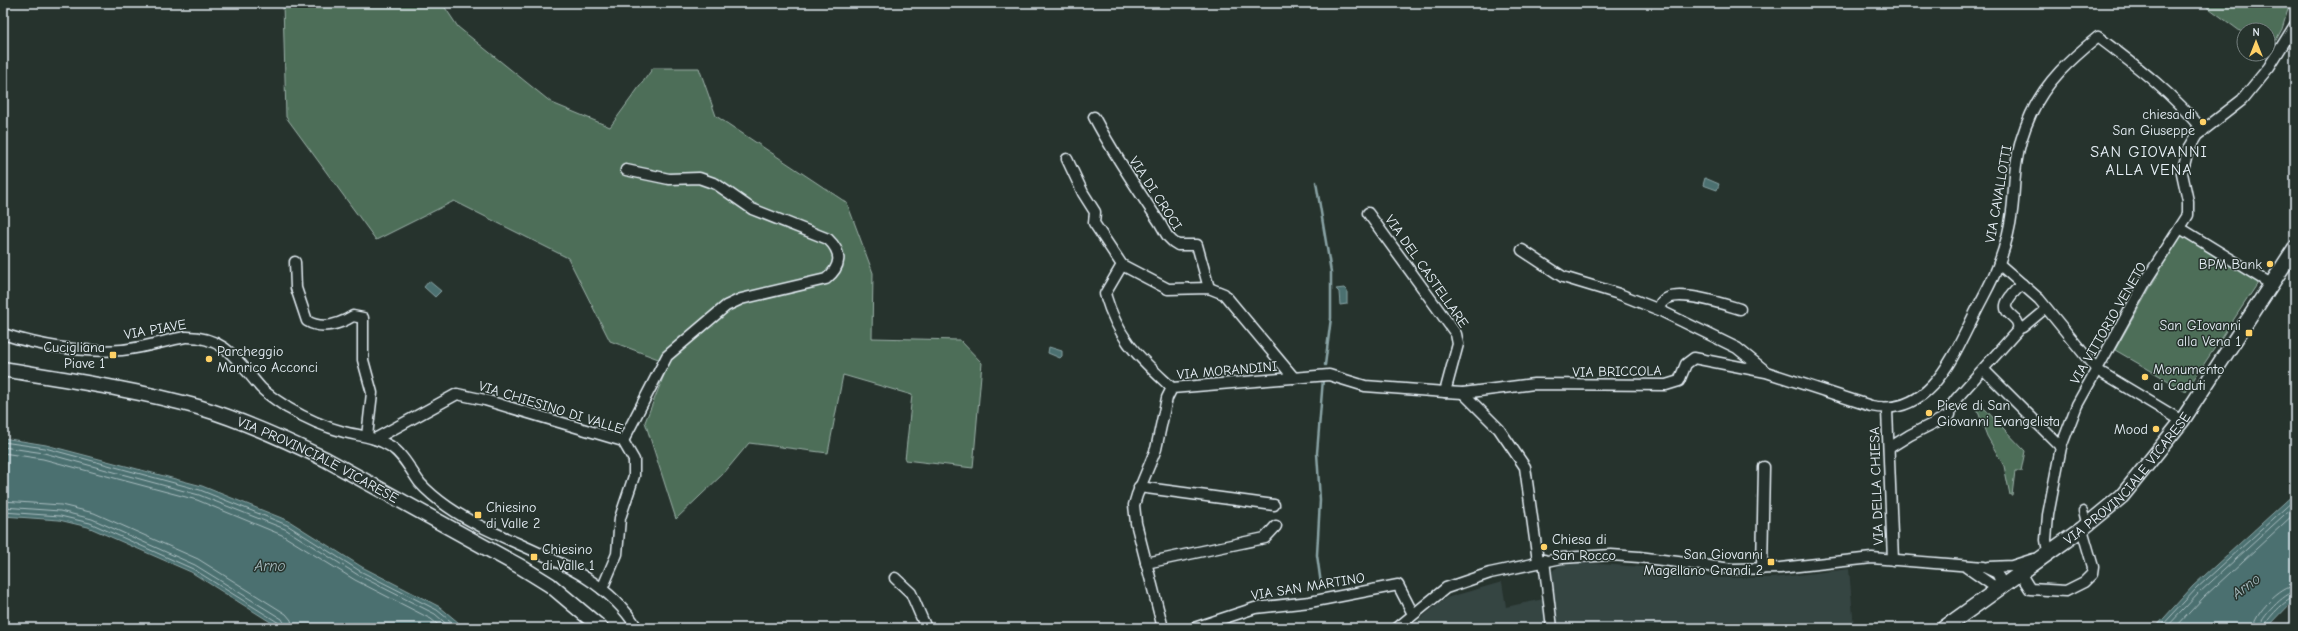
<svg xmlns="http://www.w3.org/2000/svg" width="2298" height="631" viewBox="0 0 2298 631" font-family="'Comic Neue',sans-serif">
<style>
.built{fill:#364443}
.green{fill:#4e6e59;stroke:#9bb0a8}
.water{fill:#4b706f;stroke:#8aa4a6}
.lines{fill:none;stroke-linecap:round;stroke-linejoin:round}
.shore{stroke:#a9bdc1;stroke-width:1}
.stream{stroke:#8aa4a6;stroke-width:2.5}
.pedestrian-casing{stroke:#e8f1f8;stroke-width:11}
.minor-casing{stroke:#e8f1f8;stroke-width:13}
.secondary-casing{stroke:#e8f1f8;stroke-width:17}
.pedestrian{stroke:#26332d;stroke-width:8}
.minor{stroke:#26332d;stroke-width:10}
.secondary{stroke:#26332d;stroke-width:14}
.poi-dot{fill:#ffd166;stroke:#26332d;stroke-width:1.5}
.labels{text-anchor:middle;stroke-width:3;stroke-linejoin:round;paint-order:stroke}
.poi-label{font-size:14px;fill:#e8f1f8;stroke:#26332d;text-anchor:end}
.street-label{font-size:14px;fill:#e8f1f8;stroke:#26332d}
.water-label{font-size:15px;font-style:italic;fill:#a9bdc1;stroke:#26332d}
.quarter-label{font-size:16px;letter-spacing:1px;fill:#e8f1f8;stroke:#26332d}
</style>
<rect width="100%" height="100%" fill="#26332d"/>
<filter id="ink" filterUnits="userSpaceOnUse"><feTurbulence type="fractalNoise" baseFrequency=".025" numOctaves="2"/><feDisplacementMap in="SourceGraphic" scale="8" xChannelSelector="R" yChannelSelector="G"/><feConvolveMatrix kernelMatrix="1 2 1 2 8 2 1 2 1" color-interpolation-filters="sRGB"/></filter>
<g filter="url(#ink)">
<!-- built -->
<g class="built">
<path d="M1584,563l73,5 63,10h53l76,-9 5,59h-298l-5,-56 9,-7z"/>
<path d="M1502,582l4,25 37,-8 3,29h-137l37,-30z"/>
</g>
<!-- green -->
<g class="green">
<path d="M283,3h159l16,24 94,76 58,24 43,-59h46l17,48 131,87 26,70 -1,65 88,2 22,23 -9,105 -68,-8 7,-65 -69,-20 -15,78 -79,-10 -25,30 -48,46 -31,-97 24,-59 -59,-22 -42,-83 -114,-57 -78,39 -90,-123z"/>
<path d="M2202,3h88l-8,26 -13,24 -1,-23h-24v4z"/>
<path d="M2181,233l79,47 -74,111 -71,-41z"/>
<path d="M1982,406l43,45 -4,20h-6l-3,24h-2l-6,-29 -17,-30 -10,-27z"/>
</g>
<!-- water -->
<g class="water">
<path d="M1705,178l14,6 -2,6 -14,-5z"/>
<path d="M429,281l12,10 -6,6 -11,-10z"/>
<path d="M1344,288l3,3v13l-7,1 -1,-13 -3,-3z"/>
<path d="M1049,347l13,4v5l-2,2 -12,-5z"/>
<path d="M3,438l43,7 156,41 87,35 73,46 78,40 25,21h-185l-89,-56 -103,-45 -29,-7 -56,-4z"/>
<path d="M2295,493v106l-28,29h-112l38,-42z"/>
</g>
<g class="lines">
<!-- shore -->
<g class="shore">
<path d="M3,442l42,6 155,42 87,35 73,46 77,39 22,18"/>
<path d="M3,447l41,6 155,42 86,34 73,46 77,39 16,14"/>
<path d="M3,453l40,6 154,41 85,35 73,45 76,39 11,9"/>
<path d="M3,501l58,4 33,8 104,46 88,55 5,6 2,8"/>
<path d="M3,507l57,4 32,8 103,46 87,54 5,9"/>
<path d="M3,512l57,4 30,7 103,46 86,54 3,5"/>
<path d="M2160,628l36,-39 99,-90"/>
<path d="M2166,628l34,-36 95,-87"/>
<path d="M2175,628l29,-31 91,-84"/>
<path d="M2253,628c1,-14 28,-42 42,-42"/>
<path d="M2259,628c1,-10 26,-36 36,-36"/>
<path d="M2264,628c1,-8 23,-30 31,-31"/>
</g>
<!-- stream -->
<g class="stream">
<path d="M1316,182l15,90v46l-6,47"/>
<path d="M1321,584l-4,-29 3,-55 -3,-47 6,-74"/>
</g>
<!-- pedestrian casing -->
<g class="pedestrian-casing">
<g id="pedestrian">
<path d="M2023,328l24,-20"/>
<path d="M2083,511l4,15"/>
</g>
</g>
<!-- minor casing -->
<g class="minor-casing">
<g id="minor">
<path d="M1094,117c19,36 41,69 64,103 7,10 8,19 20,25h19l12,43"/>
<path d="M1067,159l16,34 12,19 -1,11 28,42 46,24 41,-1 15,6 70,84"/>
<path d="M1368,213l88,121 2,10 -13,48"/>
<path d="M2180,228l91,56"/>
<path d="M1522,250l41,27 56,17 38,15"/>
<path d="M295,262l1,26 11,33c15,9 33,3 46,-5l10,2v42l9,33 -5,43"/>
<path d="M1999,264l40,35 58,71 85,51"/>
<path d="M1122,265l-17,29c14,47 33,62 67,94"/>
<path d="M1740,309c-17,-5 -56,-18 -72,-11 -5,2 -8,7 -11,11l80,39 26,21"/>
<path d="M3,334c36,12 80,19 119,16 21,-2 42,-9 63,-13 41,-1 53,25 76,51 8,8 18,14 27,20 17,10 37,19 56,24 16,4 32,5 46,14 13,8 21,25 30,37 8,9 18,17 28,24 60,42 149,54 189,121"/>
<path d="M1984,370l77,77"/>
<path d="M1463,393l36,36 26,38 13,94"/>
<path d="M1887,410l6,150"/>
<path d="M375,439l82,-45 28,6 138,41 11,19v16l-14,42 -3,36 -15,35"/>
<path d="M623,441l44,-85 59,-50 15,-7 85,-20c15,-12 17,-26 2,-40l-76,-30 -36,-25 -17,-6 -30,1 -43,-9"/>
<path d="M1889,448l21,-13 40,-20 1,-9 6,-8 61,-68c4,-20 -32,-12 4,-46"/>
<path d="M1139,487l135,18"/>
<path d="M2048,552l-2,-12 2,-25 13,-68 16,-42 70,-126 41,-64v-14l-6,-28 6,-23 9,-15 45,-35 27,-33 26,-42"/>
<path d="M1544,560l8,68"/>
<path d="M1146,563l119,-25 11,-12"/>
<path d="M1989,567l23,-1 22,-7"/>
<path d="M1762,569l2,-102"/>
<path d="M2020,573l10,16 36,2 18,-9 8,-8 1,-7 -11,-38"/>
<path d="M895,578l16,15 15,35"/>
<path d="M1163,628l-27,-105 -2,-18 3,-10 19,-46 11,-51 5,-10 157,-13 36,11 80,6 18,1 71,-9 132,1 13,-4 7,-17 8,-6 72,14 105,34c58,12 82,-49 103,-91 8,-17 19,-34 25,-52 6,-16 11,-35 13,-52 2,-15 2,-31 4,-46 2,-16 8,-36 15,-51 15,-33 40,-55 67,-77 37,28 76,57 105,94"/>
<path d="M1194,628l61,-20 55,-6 88,-17 15,29"/>
<path d="M1397,628l49,-40 44,-15 72,-15 49,-3 28,2 93,12 48,-1 92,-10 112,9 13,6 6,13 -11,-1 -26,-18"/>
</g>
</g>
<!-- secondary casing -->
<g class="secondary-casing">
<g id="secondary">
<path id="s1" d="M3,369c65,11 131,20 195,38 43,13 86,32 127,52l196,108 29,18 51,43"/>
<path id="s2" d="M1944,628l138,-99 40,-33 60,-75 113,-173"/>
</g>
</g>
<!-- pedestrian -->
<use href="#pedestrian" class="pedestrian"/>
<!-- minor -->
<use href="#minor" class="minor"/>
<!-- secondary -->
<use href="#secondary" class="secondary"/>
</g>
</g>
<!-- markers -->
<g class="poi-dot">
<circle cx="2203" cy="122" r="4"/>
<circle cx="2270" cy="264" r="4"/>
<rect x="2245" y="329" width="8" height="8" rx="2"/>
<rect x="109" y="351" width="8" height="8" rx="2"/>
<circle cx="209" cy="359" r="4"/>
<circle cx="2145" cy="377" r="4"/>
<circle cx="1929" cy="413" r="4"/>
<circle cx="2156" cy="429" r="4"/>
<rect x="474" y="511" width="8" height="8" rx="2"/>
<circle cx="1544" cy="547" r="4"/>
<rect x="530" y="553" width="8" height="8" rx="2"/>
<rect x="1767" y="558" width="8" height="8" rx="2"/>
</g>
<g class="labels">
<!-- poi labels -->
<g class="poi-label">
<text x="2195" y="119">chiesa di<tspan x="2195" dy="16">San Giuseppe</tspan></text>
<text x="2262" y="269">BPM Bank</text>
<text x="2241" y="330">San GIovanni<tspan x="2241" dy="16">alla Vena 1</tspan></text>
<text x="105" y="352">Cucigliana<tspan x="105" dy="16">Piave 1</tspan></text>
<text x="217" y="356" text-anchor="start">Parcheggio<tspan x="217" dy="16">Manrico Acconci</tspan></text>
<text x="2153" y="374" text-anchor="start">Monumento<tspan x="2153" dy="16">ai Caduti</tspan></text>
<text x="1937" y="410" text-anchor="start">Pieve di San<tspan x="1937" dy="16">Giovanni Evangelista</tspan></text>
<text x="2148" y="434">Mood</text>
<text x="486" y="512" text-anchor="start">Chiesino<tspan x="486" dy="16">di Valle 2</tspan></text>
<text x="1552" y="544" text-anchor="start">Chiesa di<tspan x="1552" dy="16">San Rocco</tspan></text>
<text x="542" y="554" text-anchor="start">Chiesino<tspan x="542" dy="16">di Valle 1</tspan></text>
<text x="1763" y="559">San Giovanni<tspan x="1763" dy="16">Magellano Grandi 2</tspan></text>
</g>
<!-- street labels -->
<g class="street-label">
<text transform="translate(1156 193) rotate(57)" y="5">VIA DI CROCI</text>
<text transform="translate(1998 194) rotate(-80)" y="5">VIA CAVALLOTTI</text>
<text transform="translate(1427 271) rotate(55)" y="5">VIA DEL CASTELLARE</text>
<text transform="translate(2108 323) rotate(-60)" y="5">VIA VITTORIO VENETO</text>
<text transform="translate(155 329) rotate(-10)" y="5">VIA PIAVE</text>
<text transform="translate(1227 370) rotate(-5)" y="5">VIA MORANDINI</text>
<text transform="translate(1617 371) rotate(-1)" y="5">VIA BRICCOLA</text>
<text transform="translate(551 407) rotate(17)" y="5">VIA CHIESINO DI VALLE</text>
<text dy="5" stroke="none"><textPath href="#s1" startOffset="330">VIA PROVINCIALE VICARESE</textPath></text>
<text dy="5" stroke="none"><textPath href="#s2" startOffset="238">VIA PROVINCIALE VICARESE</textPath></text>
<text transform="translate(1876 486) rotate(-92)" y="5">VIA DELLA CHIESA</text>
<text transform="translate(1308 586) rotate(-9)" y="5">VIA SAN MARTINO</text>
</g>
<!-- water labels -->
<g class="water-label">
<text x="270" y="571">Arno</text>
<text transform="translate(2246 586) rotate(-36)" y="5">Arno</text>
</g>
<!-- quarter labels -->
<g class="quarter-label">
<text x="2149" y="157">SAN GIOVANNI<tspan x="2149" dy="18">ALLA VENA</tspan></text>
</g>
</g>
<!-- margin -->
<rect width="2298" height="631" fill="none" stroke="#26332d" stroke-width="16"/>
<rect x="8" y="8" width="2282" height="615" fill="none" stroke="#e8f1f8" stroke-width="1.5" filter="url(#ink)"/>
<!-- north arrow -->
<g transform="translate(2256 42)"><circle r="19" fill="#26332d" stroke="#747f7e"/>
<path d="M0-3L7 15L0 10L-7 15Z" fill="#ffd166"/>
<text y="-6" font-size="11" font-weight="bold" text-anchor="middle" fill="#e8f1f8">N</text>
</g>
</svg>
